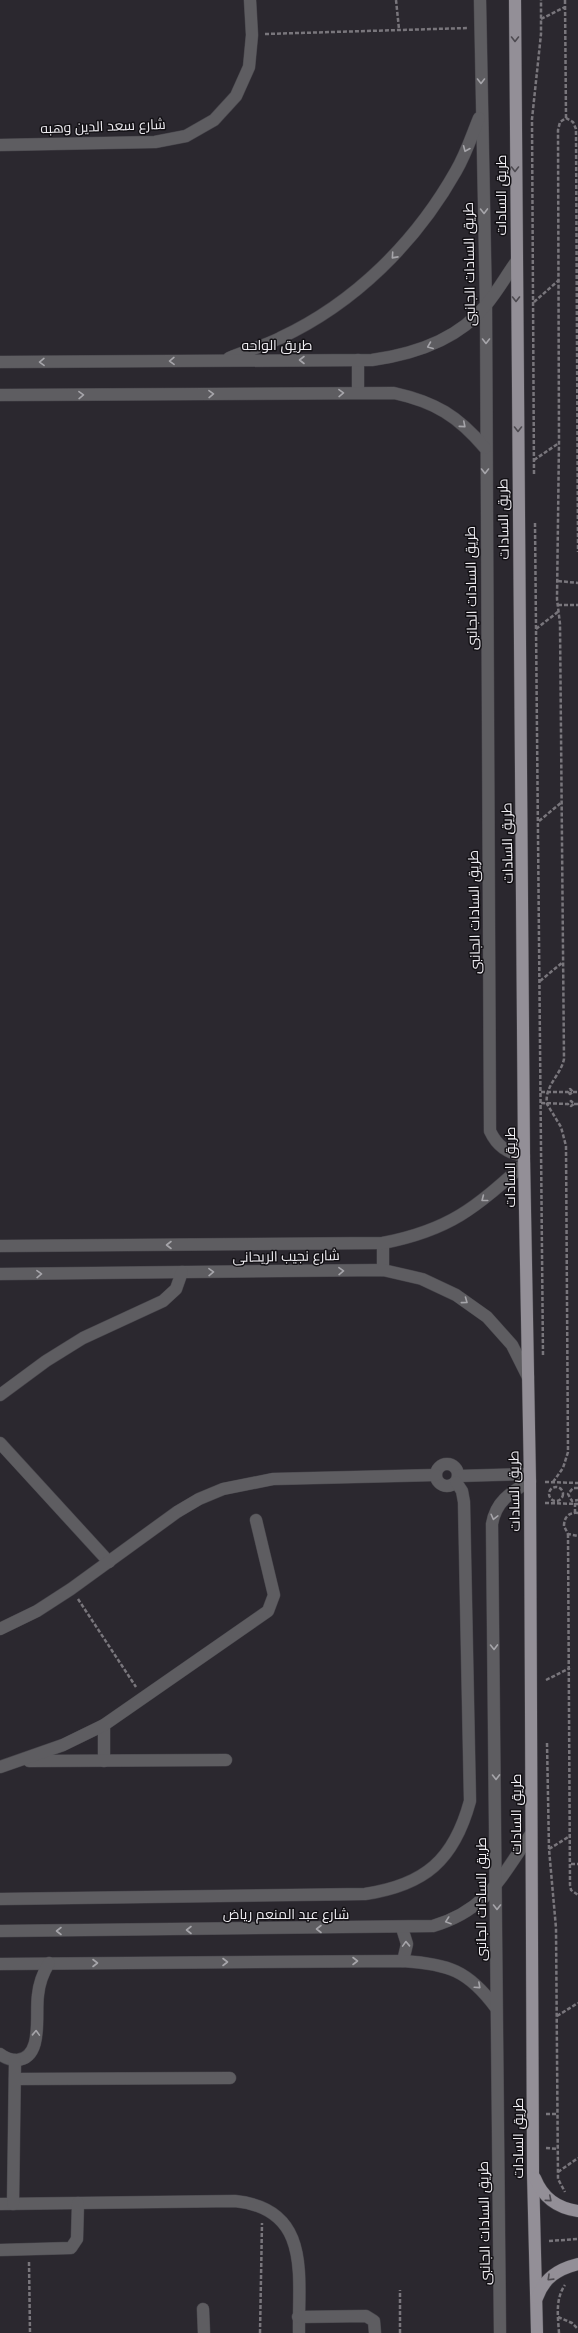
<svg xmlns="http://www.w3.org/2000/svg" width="578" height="2333" viewBox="0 0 578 2333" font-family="'Space Grotesk',Cairo,sans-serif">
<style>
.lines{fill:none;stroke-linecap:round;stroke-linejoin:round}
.minor-casing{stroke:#46444a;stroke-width:13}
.major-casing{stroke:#46444a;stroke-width:13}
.path{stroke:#79767c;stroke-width:2.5;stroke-dasharray:4 2;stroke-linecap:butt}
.minor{stroke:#5e5d61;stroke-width:12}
.major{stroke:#938f97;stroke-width:12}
.oneway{stroke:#4d4a50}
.oneway2{stroke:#a6a5aa}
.labels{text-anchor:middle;stroke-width:3;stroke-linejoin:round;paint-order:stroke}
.street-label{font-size:14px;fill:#efedf2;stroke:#131115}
</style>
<rect width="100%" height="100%" fill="#2b282f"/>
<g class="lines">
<!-- minor casing -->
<g class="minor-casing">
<g id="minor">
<path d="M480,0l6,306 4,825c7,15 17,22 34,25"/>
<path d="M0,145l155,-3 31,-6 28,-16 22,-24 13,-29 3,-32 -2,-35"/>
<path d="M229,358c17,-7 35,-12 51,-20 75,-35 136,-96 176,-167 10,-17 16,-36 23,-53"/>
<path d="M358,360v32"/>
<path d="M0,362l372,-2c43,-6 86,-20 114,-55 11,-13 20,-29 30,-43"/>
<path d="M0,395l394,-2c41,9 64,23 91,55"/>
<path d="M383,1243v27"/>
<path d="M0,1246l383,-3c67,-13 92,-35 141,-79"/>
<path d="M0,1274l383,-4 39,9 34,16 31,22 25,28 16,32"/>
<path d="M0,1395l46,-34 37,-23 80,-37 13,-12 6,-17"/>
<path d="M0,1443l109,119"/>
<circle cx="447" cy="1475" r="11"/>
<path d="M458,1476l71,-2"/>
<path d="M0,1629l37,-18 34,-22 106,-77 22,-13 24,-10 50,-10 163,-4"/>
<path d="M104,1725v36"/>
<path d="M29,1761l197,-1"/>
<path d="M0,1767l63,-22 41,-20 164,-114 6,-16 -18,-75"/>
<path d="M0,1899l365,-5c60,-9 89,-34 105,-93l-6,-299 -2,-11 -6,-9"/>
<path d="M402,1928l5,16 -4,17"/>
<path d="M0,1931l433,-5c54,-16 68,-49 98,-92"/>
<path d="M0,1964l403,-3c45,3 65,9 93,47"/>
<path d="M0,2054c5,4 10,6 17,6 27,-2 18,-46 21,-65 1,-11 5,-22 11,-32"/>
<path d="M15,2079l215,-1"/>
<path d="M0,2204l235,-3c77,8 63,75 64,132"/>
<path d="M13,2204l2,-144"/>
<path d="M0,2250l71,-2 6,-9 1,-36"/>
<path d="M203,2309l1,24"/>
<path d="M298,2317l68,-1 8,5 1,12"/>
<path d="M500,2333l-8,-809c4,-23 18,-31 38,-43"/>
</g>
</g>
<!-- major casing -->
<g class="major-casing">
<g id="major">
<path d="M515,0l9,1156 6,325 3,692 4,160"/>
<path d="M535,2178c8,20 22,30 43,33"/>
<path d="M537,2298c7,-20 21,-29 41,-34"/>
</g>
</g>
<!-- path -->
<g class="path">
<path d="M396,0l3,29"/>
<path d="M565,0l1,118"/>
<path d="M541,19l24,-12"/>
<path d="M265,34l203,-6"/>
<path d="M534,302l25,-22"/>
<path d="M534,460l25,-17"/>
<path d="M534,474l-2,-355 9,-85v-34"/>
<path d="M535,523l8,833"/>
<path d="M558,581l20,2"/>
<path d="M558,605h20"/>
<path d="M536,629l23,-18"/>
<path d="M539,821l23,-19"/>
<path d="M540,981l23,-19"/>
<path d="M541,1092h27l2,-3 3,3 -3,2 -2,-2"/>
<path d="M573,1092h5"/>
<path d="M541,1103l27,1 3,-3 3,3 -3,2 -3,-2"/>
<path d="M574,1104h4"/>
<path d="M545,1482l33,1"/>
<path d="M553,1482l10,-14 5,-16 -2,-306 -5,-19 -14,-23c-3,-18 14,-29 17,-45l-4,-435 -3,-25 2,-157 -1,-312 2,-8 6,-4 7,4 3,7 2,423"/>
<circle cx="556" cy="1494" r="7"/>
<path d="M578,1488h-5l-5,6 4,7 6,-1"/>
<path d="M545,1503l33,1"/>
<path d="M575,1513v-10"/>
<path d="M578,1513c-9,-1 -14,4 -14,13l4,8 10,2"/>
<path d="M568,1534l2,351 1,5 7,5"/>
<path d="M78,1599l58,88"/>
<path d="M546,1680l24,-12"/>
<path d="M547,1743l2,106 7,79 2,251 7,13"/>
<path d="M549,1849l21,-13"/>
<path d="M571,1864h7"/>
<path d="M557,2016l21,-13"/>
<path d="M546,2114h12"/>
<path d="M546,2148l12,1"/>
<path d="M558,2172l20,-14"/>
<path d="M549,2241l29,-2"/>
<path d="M29,2262l1,71"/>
<path d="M558,2317l14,6 6,6"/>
<path d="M260,2333l2,-110"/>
<path d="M400,2333v-43"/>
<path d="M559,2333c-1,-16 -4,-34 6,-48"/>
</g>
<!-- minor -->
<use href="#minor" class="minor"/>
<!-- major -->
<use href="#major" class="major"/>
</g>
<!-- one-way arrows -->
<defs><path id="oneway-chevron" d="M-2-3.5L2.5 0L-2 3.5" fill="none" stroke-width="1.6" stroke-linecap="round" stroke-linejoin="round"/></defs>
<g class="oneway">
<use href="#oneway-chevron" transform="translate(515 39) rotate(90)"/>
<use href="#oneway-chevron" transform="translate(515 169) rotate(90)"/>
<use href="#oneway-chevron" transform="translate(516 299) rotate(90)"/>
<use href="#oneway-chevron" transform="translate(518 429) rotate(90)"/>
<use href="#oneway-chevron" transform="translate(549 2199) rotate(41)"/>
<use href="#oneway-chevron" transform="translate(550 2278) rotate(136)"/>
</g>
<g class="oneway2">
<use href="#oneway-chevron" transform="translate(481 81) rotate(90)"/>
<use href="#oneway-chevron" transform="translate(466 149) rotate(113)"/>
<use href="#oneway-chevron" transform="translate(484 211) rotate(89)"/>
<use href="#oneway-chevron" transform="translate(394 256) rotate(132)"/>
<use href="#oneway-chevron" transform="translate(486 341) rotate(90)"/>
<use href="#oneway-chevron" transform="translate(430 346) rotate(158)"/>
<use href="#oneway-chevron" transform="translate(302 360) rotate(180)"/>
<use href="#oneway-chevron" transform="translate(172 361) rotate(179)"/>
<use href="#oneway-chevron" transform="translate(42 362) rotate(179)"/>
<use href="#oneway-chevron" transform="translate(341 393) rotate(-1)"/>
<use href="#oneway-chevron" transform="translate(211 394) rotate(-1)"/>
<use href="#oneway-chevron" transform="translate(81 395) rotate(-1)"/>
<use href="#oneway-chevron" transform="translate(463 425) rotate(41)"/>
<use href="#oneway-chevron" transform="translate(485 471) rotate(90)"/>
<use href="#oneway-chevron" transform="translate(484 1199) rotate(142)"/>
<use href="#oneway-chevron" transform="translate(169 1245) rotate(180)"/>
<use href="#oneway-chevron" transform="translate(341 1271) rotate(-1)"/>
<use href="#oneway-chevron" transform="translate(211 1272) rotate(-1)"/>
<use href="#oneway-chevron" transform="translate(39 1274) rotate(-1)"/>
<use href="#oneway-chevron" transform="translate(465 1301) rotate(36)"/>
<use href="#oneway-chevron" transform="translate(494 1517) rotate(104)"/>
<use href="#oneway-chevron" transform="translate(494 1647) rotate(89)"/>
<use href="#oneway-chevron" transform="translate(496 1777) rotate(89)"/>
<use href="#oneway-chevron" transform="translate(497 1907) rotate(90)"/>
<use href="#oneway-chevron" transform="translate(448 1921) rotate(161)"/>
<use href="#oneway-chevron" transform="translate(319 1929) rotate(180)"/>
<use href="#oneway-chevron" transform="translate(189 1930) rotate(180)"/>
<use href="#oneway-chevron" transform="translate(59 1931) rotate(180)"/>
<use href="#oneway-chevron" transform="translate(406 1944) rotate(-92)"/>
<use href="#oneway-chevron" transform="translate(355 1961)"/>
<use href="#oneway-chevron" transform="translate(225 1962)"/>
<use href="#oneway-chevron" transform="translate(95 1963)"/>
<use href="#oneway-chevron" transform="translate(478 1986) rotate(42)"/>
<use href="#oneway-chevron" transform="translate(36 2033) rotate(-88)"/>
</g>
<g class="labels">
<!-- street labels -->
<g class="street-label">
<text transform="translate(103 126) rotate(-2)" y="5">شارع سعد الدين وهبه</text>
<text transform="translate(501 195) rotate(-90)" y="5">طريق السادات</text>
<text transform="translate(469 264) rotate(-91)" y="5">طريق السادات الجانبى</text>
<text x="277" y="350">طريق الواحه</text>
<text transform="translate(503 519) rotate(-91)" y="5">طريق السادات</text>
<text transform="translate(471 588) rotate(-91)" y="5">طريق السادات الجانبى</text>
<text transform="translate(507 843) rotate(-91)" y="5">طريق السادات</text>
<text transform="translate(474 912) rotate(-91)" y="5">طريق السادات الجانبى</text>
<text transform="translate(510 1167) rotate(-90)" y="5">طريق السادات</text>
<text transform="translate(286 1256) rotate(-1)" y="5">شارع نجيب الريحانى</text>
<text transform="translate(514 1491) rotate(-91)" y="5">طريق السادات</text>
<text transform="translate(516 1814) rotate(-90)" y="5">طريق السادات</text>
<text transform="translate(481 1899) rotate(-90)" y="5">طريق السادات الجانبى</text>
<text x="286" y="1919">شارع عبد المنعم رياض</text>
<text transform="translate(518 2138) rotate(-90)" y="5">طريق السادات</text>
<text transform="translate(484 2223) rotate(-91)" y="5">طريق السادات الجانبى</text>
</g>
</g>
</svg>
